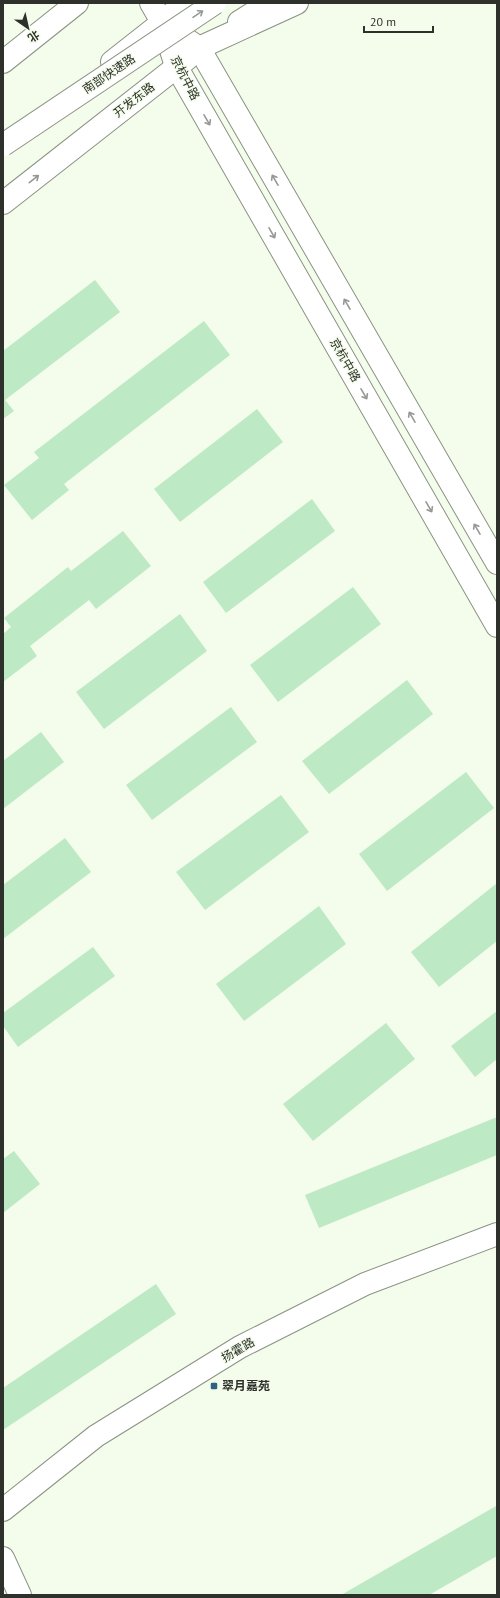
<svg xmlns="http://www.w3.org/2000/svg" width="500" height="1598" viewBox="0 0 500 1598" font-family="'PT Sans','Noto Sans SC',sans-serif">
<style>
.building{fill:#bdeac5}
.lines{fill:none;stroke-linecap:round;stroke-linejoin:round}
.minor-casing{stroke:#8b9383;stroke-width:24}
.tertiary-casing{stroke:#8b9383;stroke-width:24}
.secondary-casing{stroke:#8b9383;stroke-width:24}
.trunk-casing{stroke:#8b9383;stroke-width:24}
.minor{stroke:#fff;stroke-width:22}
.tertiary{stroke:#fff;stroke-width:22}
.secondary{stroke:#fff;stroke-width:22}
.trunk{stroke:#fff;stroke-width:22}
.trunk-bridge-casing{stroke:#8b9383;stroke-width:24;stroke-linecap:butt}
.trunk-bridge{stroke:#fff;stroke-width:22}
.oneway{stroke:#969895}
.poi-dot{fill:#2e647f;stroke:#f4fceb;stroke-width:1.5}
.labels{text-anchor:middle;stroke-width:3;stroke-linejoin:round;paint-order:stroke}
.street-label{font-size:12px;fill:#2e312b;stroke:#f4fceb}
.poi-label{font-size:12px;font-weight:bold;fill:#2e312b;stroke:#f4fceb;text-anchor:start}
</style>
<rect width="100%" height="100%" fill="#f4fceb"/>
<!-- building -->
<g class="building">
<path d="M95,280l25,32 -115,88 9,11 -11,8v-68z"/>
<path d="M204,321l26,34 -166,129 5,6 -37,30 -28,-35 35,-27 -5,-6z"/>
<path d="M257,409l26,33 -103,80 -26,-33z"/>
<path d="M312,499l23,32 -109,82 -23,-31z"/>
<path d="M123,531l28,35 -55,43 -7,-9 -59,46 7,10 -34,26v-48l8,-7 -7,-9 64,-51 3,4z"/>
<path d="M353,587l28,37 -103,78 -28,-37z"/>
<path d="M180,614l27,37 -103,78 -28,-37z"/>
<path d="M407,680l26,34 -104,80 -27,-33z"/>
<path d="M231,707l26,35 -105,78 -26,-35z"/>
<path d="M41,732l23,30 -61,47v-48z"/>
<path d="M466,772l28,36 -107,83 -28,-37z"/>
<path d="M281,795l28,37 -104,78 -29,-38z"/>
<path d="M65,838l26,34 -88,67v-54z"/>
<path d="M497,883v58l-58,46 -28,-35z"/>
<path d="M319,906l27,38 -102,77 -28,-37z"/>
<path d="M93,947l22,29 -97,71 -15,-21v-13z"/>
<path d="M497,1011v48l-22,18 -24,-31z"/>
<path d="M386,1023l29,36 -102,82 -30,-37z"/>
<path d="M497,1117v38l-178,73 -14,-33z"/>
<path d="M14,1151l26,33 -37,29v-54z"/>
<path d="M156,1284l20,30 -173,116v-42z"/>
<path d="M496,1506l1,2v48l-68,39h-88z"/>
</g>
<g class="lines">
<!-- minor casing -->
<g class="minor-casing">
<path id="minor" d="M3,1558l17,37"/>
</g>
<!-- tertiary casing -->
<g class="tertiary-casing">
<g id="tertiary">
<path d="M151,3l11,19"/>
<path d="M3,1510l93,-74 144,-89 125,-63 132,-50"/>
</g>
</g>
<!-- secondary casing -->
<g class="secondary-casing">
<g id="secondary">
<path d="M162,22l14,44 321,560"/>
<path d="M162,22l37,26 298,515"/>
<path d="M239,22l30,-19"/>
<path d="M112,62l61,-48"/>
<path d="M3,203l185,-145"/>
</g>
</g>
<!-- trunk casing -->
<g class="trunk-casing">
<g id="trunk">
<path d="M162,22l23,-19"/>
<path d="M199,48l98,-45"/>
<path d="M3,62l74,-59"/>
</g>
</g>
<!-- minor -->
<use href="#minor" class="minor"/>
<!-- tertiary -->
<use href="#tertiary" class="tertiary"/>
<!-- secondary -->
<use href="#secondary" class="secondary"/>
<!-- trunk -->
<use href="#trunk" class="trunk"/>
<!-- trunk-bridge casing -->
<g class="trunk-bridge-casing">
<path id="trunk-bridge" d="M3,145l212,-142"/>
</g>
<!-- trunk-bridge -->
<use href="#trunk-bridge" class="trunk-bridge"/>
</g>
<!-- one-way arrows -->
<defs><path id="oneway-shaft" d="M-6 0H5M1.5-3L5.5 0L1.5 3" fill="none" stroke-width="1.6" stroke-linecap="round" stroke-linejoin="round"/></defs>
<g class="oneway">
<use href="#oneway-shaft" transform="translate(198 14) rotate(-34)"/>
<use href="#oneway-shaft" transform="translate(207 120) rotate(60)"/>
<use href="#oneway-shaft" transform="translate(34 179) rotate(-38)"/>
<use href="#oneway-shaft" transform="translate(275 180) rotate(-120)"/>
<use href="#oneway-shaft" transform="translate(272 233) rotate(60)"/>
<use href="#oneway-shaft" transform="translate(347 304) rotate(-120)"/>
<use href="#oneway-shaft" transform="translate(364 394) rotate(60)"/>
<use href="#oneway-shaft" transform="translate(412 417) rotate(-120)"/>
<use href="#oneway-shaft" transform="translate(429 507) rotate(60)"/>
<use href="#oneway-shaft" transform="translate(477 529) rotate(-120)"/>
</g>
<!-- markers -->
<rect class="poi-dot" x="210" y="1382" width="8" height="8" rx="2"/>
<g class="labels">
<!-- street labels -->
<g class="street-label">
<text transform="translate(109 74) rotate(-34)" y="4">南部快速路</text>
<text transform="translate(185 78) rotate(63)" y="4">京杭中路</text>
<text transform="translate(134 100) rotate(-38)" y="4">开发东路</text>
<text transform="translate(345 360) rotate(60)" y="4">京杭中路</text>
<text transform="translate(238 1350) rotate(-30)" y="4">扬霍路</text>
</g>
<!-- poi labels -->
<g class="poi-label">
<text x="222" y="1390">翠月嘉苑</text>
</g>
</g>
<!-- border -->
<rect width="500" height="1598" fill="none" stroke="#2e312b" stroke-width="8"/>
<!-- north arrow -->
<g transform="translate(28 28) rotate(146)" stroke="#f4fceb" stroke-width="3" paint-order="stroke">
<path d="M0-3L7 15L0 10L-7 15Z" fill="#2e312b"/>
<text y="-6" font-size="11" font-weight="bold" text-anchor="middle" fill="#2e312b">北</text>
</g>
<!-- scale -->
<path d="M364 26v6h69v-6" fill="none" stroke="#2e312b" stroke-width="2"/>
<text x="370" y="26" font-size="12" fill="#2e312b" stroke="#f4fceb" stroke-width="3" paint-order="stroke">20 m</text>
</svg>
